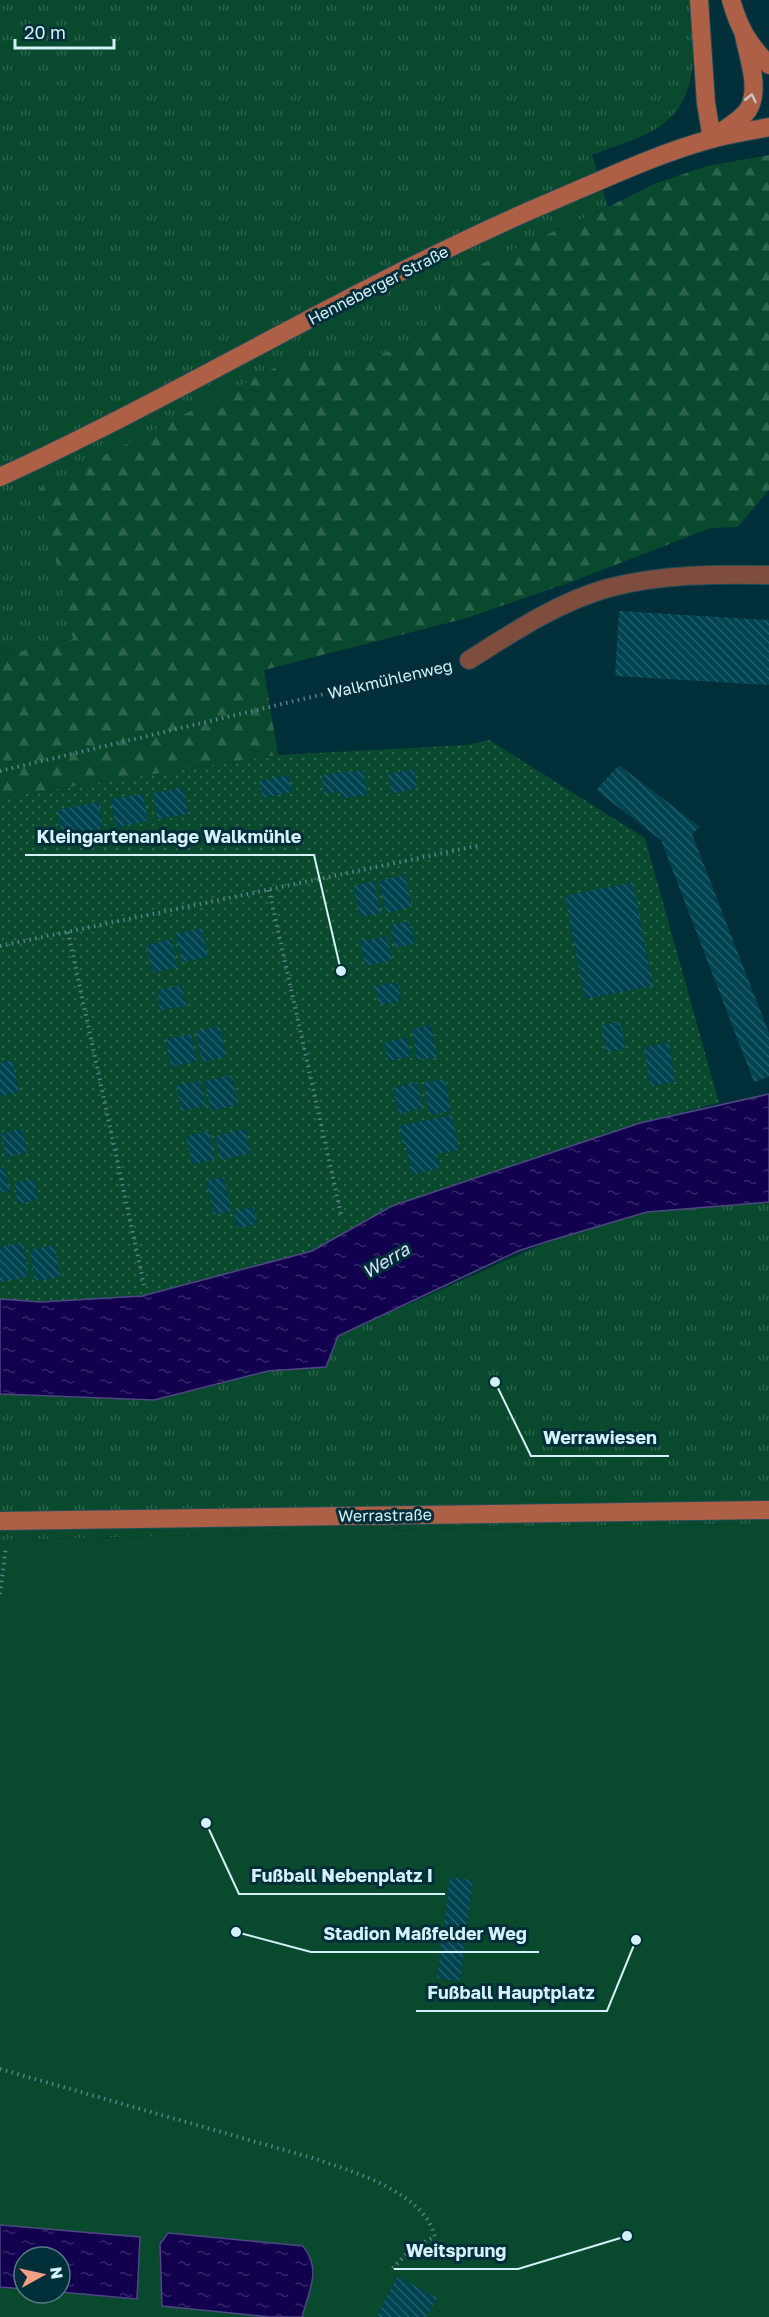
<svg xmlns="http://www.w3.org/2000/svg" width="769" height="2317" viewBox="0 0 769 2317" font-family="'Golos Text',sans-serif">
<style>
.grass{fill:url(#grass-tufts)}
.forest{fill:url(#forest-firs)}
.park{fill:#09492d}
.garden{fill:url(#garden-dots)}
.water{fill:url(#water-ripples);stroke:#4c4881;stroke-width:1.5}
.building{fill:url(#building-back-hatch)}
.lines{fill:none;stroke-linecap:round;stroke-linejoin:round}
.street-casing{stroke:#224d58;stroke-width:20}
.secondary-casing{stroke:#224d58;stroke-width:20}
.path{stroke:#5a818b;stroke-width:4;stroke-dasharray:1.5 4.5;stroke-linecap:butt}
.street{stroke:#7e4d3e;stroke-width:18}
.secondary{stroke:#ae6047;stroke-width:18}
.oneway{stroke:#c9c5c3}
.labels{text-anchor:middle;stroke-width:6;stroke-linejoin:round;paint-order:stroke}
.street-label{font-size:16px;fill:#d4f0f8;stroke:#002e39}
.water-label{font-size:18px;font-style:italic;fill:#dbe0fb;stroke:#002e39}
.leader{fill:none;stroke:#d4f0f8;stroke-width:2}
.callout-dot{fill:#d4f0f8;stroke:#002e39;stroke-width:2}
.callout-label{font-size:18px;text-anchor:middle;font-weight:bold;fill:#d4f0f8;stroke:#002e39;stroke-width:6;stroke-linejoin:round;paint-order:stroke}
</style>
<defs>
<pattern id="grass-tufts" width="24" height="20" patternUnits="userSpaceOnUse" patternTransform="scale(1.5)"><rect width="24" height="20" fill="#09492d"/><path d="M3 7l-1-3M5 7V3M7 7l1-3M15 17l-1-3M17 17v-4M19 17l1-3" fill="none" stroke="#2c644c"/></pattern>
<pattern id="forest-firs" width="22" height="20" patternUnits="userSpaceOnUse" patternTransform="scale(1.5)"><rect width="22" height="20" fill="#09492d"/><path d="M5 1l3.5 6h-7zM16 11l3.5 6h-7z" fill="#2c644c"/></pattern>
<pattern id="garden-dots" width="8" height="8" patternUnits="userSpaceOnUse" patternTransform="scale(1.5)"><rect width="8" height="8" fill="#09492d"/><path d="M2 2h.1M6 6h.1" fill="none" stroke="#2c644c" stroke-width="1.8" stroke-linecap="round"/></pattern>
<pattern id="water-ripples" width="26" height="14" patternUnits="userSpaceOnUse" patternTransform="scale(1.5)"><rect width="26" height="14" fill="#12004e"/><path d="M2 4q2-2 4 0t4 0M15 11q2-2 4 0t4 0" fill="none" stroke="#342668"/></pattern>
<pattern id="building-back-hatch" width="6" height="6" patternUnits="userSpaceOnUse" patternTransform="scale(1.5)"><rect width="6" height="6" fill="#004351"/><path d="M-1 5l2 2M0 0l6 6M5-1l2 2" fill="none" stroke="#245e6b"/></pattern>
</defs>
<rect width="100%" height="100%" fill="#002e39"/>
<!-- grass -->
<g class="grass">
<path d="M0,0h689c6,49 13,104 -37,131 -18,10 -40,16 -60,24l16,52 -156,70 -14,41 -33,30 -56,12 -53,-3 -223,282 -73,17z"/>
<path d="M769,1202v322l-136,1 -633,15v-146l154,6 114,-29 58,-4 12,-31 214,-96 95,-28z"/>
</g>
<!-- forest -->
<path class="forest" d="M769,155v335l-31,37 -27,1 -140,54 -104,36 -203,52 14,85 -278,43v-142l73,-17 -33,-151 256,-131 53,3 56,-12 33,-30 14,-41 156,-70 46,-23 53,-18z"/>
<!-- park -->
<path class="park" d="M769,1524v793h-467l13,-47 -153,36 109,11h-271v-30l24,2v4l36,-1 76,7 4,-61 -140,-13v-685l633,-15z"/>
<!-- garden -->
<path class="garden" d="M489,740l156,98 74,265 -79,20 -248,83 -80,45 -170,45 -101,6 -41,-3v-501l278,-43 189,-10z"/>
<!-- water -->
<g class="water">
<path d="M769,1094v108l-122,10 -95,28 -34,11 -180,85 -12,31 -58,4 -114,29 -154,-6v-95l41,3 101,-6 170,-45 80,-45 248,-83z"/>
<path d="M0,2225l140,12 -3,62 -77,-7v-35h-36v32l-24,-2z"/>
<path d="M168,2233l135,13c19,24 6,44 -1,71h-31l-109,-11 -2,-62z"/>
</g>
<!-- building -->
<g class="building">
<path d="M619,611l150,9v65l-154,-9z"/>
<path d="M619,765l81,62 -8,7 77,199v44l-15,5 -93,-242 -65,-50z"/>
<path d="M414,769l3,19 -25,6 -4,-20z"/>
<path d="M363,770l4,25 -26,3 -1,-6 -16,2 -2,-19z"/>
<path d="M289,775l3,17 -29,6 -4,-17z"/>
<path d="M184,788l4,26 -30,5 -5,-26z"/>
<path d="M143,794l5,27 -32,6 -5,-28z"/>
<path d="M98,802l5,26 -40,8 -6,-26z"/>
<path d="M405,875l7,32 -26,6 -7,-32z"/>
<path d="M374,881l7,32 -21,4 -7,-31z"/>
<path d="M633,882l20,104 -68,13 -20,-103z"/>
<path d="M409,921l6,22 -20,5 -5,-23z"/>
<path d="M202,928l6,29 -26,5 -6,-28z"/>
<path d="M387,936l5,24 -26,6 -6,-25z"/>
<path d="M171,939l7,28 -25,6 -7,-27z"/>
<path d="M398,982l3,19 -22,4 -4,-19z"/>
<path d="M182,985l4,21 -26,4 -2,-20z"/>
<path d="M620,1022l5,27 -19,3 -4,-27z"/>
<path d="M431,1025l6,32 -20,3 -5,-31z"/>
<path d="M220,1026l6,31 -24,5 -6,-31z"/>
<path d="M191,1034l6,27 -26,6 -5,-28z"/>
<path d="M407,1037l4,19 -23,5 -4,-18z"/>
<path d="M669,1043l6,39 -25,4 -6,-39z"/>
<path d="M12,1060l7,32 -19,5v-34z"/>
<path d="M232,1075l6,30 -27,6 -6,-30z"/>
<path d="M445,1079l6,32 -21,4 -6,-32z"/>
<path d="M201,1081l5,25 -25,5 -4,-26z"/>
<path d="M417,1082l6,26 -24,6 -6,-26z"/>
<path d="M452,1115l7,35 -23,4 4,14 -28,7 -6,-31 -3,1 -4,-19z"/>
<path d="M23,1129l4,24 -21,4 -5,-24z"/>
<path d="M245,1129l6,24 -30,7 -6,-24z"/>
<path d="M209,1131l6,29 -23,4 -6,-28z"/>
<path d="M4,1167l6,24 -10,2v-25z"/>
<path d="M224,1177l7,34 -17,4 -8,-34z"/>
<path d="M34,1179l4,21 -20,4 -4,-21z"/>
<path d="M254,1207l3,17 -20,4 -3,-17z"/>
<path d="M23,1242l6,35 -29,5v-35z"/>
<path d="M55,1245l5,32 -25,4 -5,-31z"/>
<path d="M450,1877l23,3 -13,101 -23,-3z"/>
<path d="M398,2276l39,22 -11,19h-50z"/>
</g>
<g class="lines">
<!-- street casing -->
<g class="street-casing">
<path id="street" d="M469,660c43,-27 89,-58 139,-72 53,-14 107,-14 161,-13"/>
</g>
<!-- secondary casing -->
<g class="secondary-casing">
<g id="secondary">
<path d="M699,0l7,103 6,36"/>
<path d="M731,0c8,28 17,44 38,65"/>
<path d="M718,134c10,-7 23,-14 30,-24 13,-21 0,-53 -4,-75"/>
<path d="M0,477c184,-84 357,-192 543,-272 55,-23 110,-50 168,-66 19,-5 39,-8 58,-12"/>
<path d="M0,1521l769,-11"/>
</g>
</g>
<!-- path -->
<g class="path">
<path d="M0,771l446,-106"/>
<path d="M269,890l72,324"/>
<path d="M68,932l76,353"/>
<path d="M0,946l481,-101"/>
<path d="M0,1594l6,-47"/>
<path d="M0,2069l316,90c35,12 83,26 108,56 5,5 8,14 11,21l-26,15 -17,18"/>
</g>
<!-- street -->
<use href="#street" class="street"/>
<!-- secondary -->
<use href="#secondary" class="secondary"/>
</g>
<!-- one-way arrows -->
<defs><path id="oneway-chevron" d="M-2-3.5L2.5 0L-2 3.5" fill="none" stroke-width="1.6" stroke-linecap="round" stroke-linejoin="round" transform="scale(1.5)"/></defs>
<use class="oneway" href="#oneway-chevron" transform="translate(751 98) rotate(-77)"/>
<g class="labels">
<!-- street labels -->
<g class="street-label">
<text transform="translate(378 285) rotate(-27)" y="6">Henneberger Straße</text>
<text transform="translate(390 679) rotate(-13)" y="6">Walkmühlenweg</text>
<text transform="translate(385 1515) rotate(-1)" y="6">Werrastraße</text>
</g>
<!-- water labels -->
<g class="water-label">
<text transform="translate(386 1261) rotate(-31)" y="6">Werra</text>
</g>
</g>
<!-- callouts -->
<path class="leader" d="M341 971L314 855H25M495 1382L531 1456H669M206 1823L239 1894H445M236 1932L311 1952H539M636 1940L607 2011H416M627 2236L518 2269H394"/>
<g class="callout-dot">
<circle cx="341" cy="971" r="6"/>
<circle cx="495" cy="1382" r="6"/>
<circle cx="206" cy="1823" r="6"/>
<circle cx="236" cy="1932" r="6"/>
<circle cx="636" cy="1940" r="6"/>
<circle cx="627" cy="2236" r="6"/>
</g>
<g class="callout-label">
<text x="169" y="843">Kleingartenanlage Walkmühle</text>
<text x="600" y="1444">Werrawiesen</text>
<text x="342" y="1882">Fußball Nebenplatz I</text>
<text x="425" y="1940">Stadion Maßfelder Weg</text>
<text x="511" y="1999">Fußball Hauptplatz</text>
<text x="456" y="2257">Weitsprung</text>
</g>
<!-- north arrow -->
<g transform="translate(42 2275) rotate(82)"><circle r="28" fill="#002e39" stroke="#557c85" stroke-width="1.5"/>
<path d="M0-4.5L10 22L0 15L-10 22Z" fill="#f39f84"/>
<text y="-9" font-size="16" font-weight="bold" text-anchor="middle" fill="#d4f0f8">N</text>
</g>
<!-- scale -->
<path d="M15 39v9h99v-9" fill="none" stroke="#d4f0f8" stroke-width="3"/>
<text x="24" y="39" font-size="18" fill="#d4f0f8" stroke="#002e39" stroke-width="4.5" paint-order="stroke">20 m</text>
</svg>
